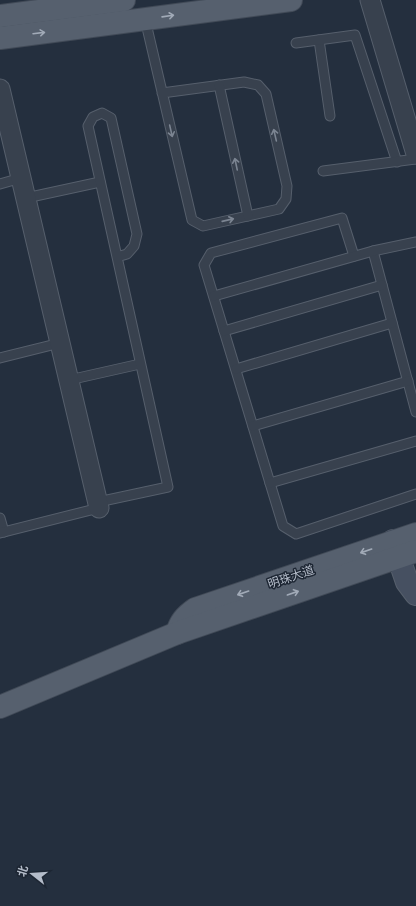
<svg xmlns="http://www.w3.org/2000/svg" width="416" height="906" viewBox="0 0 416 906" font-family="'Golos Text','Noto Sans SC',sans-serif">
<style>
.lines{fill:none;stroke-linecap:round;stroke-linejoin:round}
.lane-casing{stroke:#565f6c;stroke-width:11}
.street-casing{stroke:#565f6c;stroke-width:21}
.secondary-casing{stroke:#565f6c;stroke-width:24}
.primary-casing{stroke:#414a57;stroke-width:24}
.lane{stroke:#38414e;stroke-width:9}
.street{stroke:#38414e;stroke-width:19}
.secondary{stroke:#465061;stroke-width:22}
.primary{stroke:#56606e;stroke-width:22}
.oneway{stroke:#a1aab7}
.oneway2{stroke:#7c8592}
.labels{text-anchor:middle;stroke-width:3;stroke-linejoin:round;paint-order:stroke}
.street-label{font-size:12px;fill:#b4bcc9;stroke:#1d2633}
</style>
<rect width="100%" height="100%" fill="#242f3e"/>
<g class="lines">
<!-- lane casing -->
<g class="lane-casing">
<g id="lane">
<path d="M145,19l47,201 11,6 76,-17 7,-10 1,-13 -21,-92 -8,-9 -14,-3 -82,11"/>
<path d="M319,40l11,76"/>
<path d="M296,43l59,-8 42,127"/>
<path d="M219,85l29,131"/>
<path d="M323,171l93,-12"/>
<path d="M0,184l21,-6"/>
<path d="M26,198l74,-16"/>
<path d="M373,251l43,161"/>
<path d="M354,256l-12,-38 -131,35 -7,12 79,261 13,8 120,-40"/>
<path d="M214,296l159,-45 43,-9"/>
<path d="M224,331l158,-46"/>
<path d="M0,358l60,-15"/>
<path d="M236,369l156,-46"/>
<path d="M69,380l71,-16"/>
<path d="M253,426l155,-45"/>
<path d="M270,483l146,-42"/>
<path d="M98,502l70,-15 -80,-361 5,-9 9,-4 9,5 26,116 -3,12 -7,8 -10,3"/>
<path d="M0,518l4,14"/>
<path d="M0,533l99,-25"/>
</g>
</g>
<!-- street casing -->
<g class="street-casing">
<g id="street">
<path d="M370,0l46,154"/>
<path d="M0,89l99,419"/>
</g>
</g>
<!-- secondary casing -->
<g class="secondary-casing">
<path id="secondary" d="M393,541l14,41 9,12"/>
</g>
<!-- primary casing -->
<g class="primary-casing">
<g id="primary">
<path d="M0,16l124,-16"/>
<path d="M0,38l291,-38"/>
<path d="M177,633c3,-11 8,-17 18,-24l221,-75"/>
<path d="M0,707l177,-74 239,-82"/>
</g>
</g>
<!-- lane -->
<use href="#lane" class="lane"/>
<!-- street -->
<use href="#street" class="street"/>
<!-- secondary -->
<use href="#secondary" class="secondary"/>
<!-- primary -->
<use href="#primary" class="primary"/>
</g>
<!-- one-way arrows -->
<defs><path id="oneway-shaft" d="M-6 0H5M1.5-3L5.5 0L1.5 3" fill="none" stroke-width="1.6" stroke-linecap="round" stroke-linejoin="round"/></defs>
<g class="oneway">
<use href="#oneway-shaft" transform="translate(168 16) rotate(-8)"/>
<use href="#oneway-shaft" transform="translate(39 33) rotate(-7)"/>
<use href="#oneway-shaft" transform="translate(366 551) rotate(161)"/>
<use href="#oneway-shaft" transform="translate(243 593) rotate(161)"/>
<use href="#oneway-shaft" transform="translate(293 593) rotate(-19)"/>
</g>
<g class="oneway2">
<use href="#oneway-shaft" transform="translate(171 131) rotate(77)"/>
<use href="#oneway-shaft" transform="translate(275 135) rotate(-103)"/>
<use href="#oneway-shaft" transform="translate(236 164) rotate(-102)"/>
<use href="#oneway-shaft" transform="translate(228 220) rotate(-13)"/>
</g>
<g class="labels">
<!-- street labels -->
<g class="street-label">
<text transform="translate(291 577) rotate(-19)" y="4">明珠大道</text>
</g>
</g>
<!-- north arrow -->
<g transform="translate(32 874) rotate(287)" stroke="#1d2633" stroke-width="3" paint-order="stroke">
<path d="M0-3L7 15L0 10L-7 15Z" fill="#b4bcc9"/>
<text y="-6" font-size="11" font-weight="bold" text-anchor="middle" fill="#b4bcc9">北</text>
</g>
</svg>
